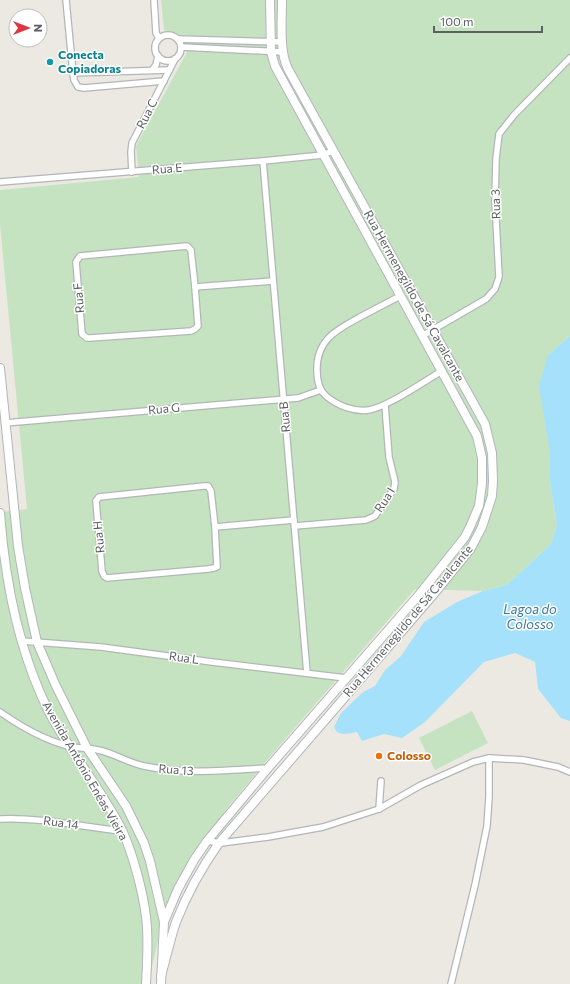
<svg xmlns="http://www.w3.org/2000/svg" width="570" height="984" viewBox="0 0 570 984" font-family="Commissioner,sans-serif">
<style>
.green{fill:#c5e3c0}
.water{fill:#a5e1fa}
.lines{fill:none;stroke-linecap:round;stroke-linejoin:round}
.street-casing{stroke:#b3b6b9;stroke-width:8}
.secondary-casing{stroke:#b2b6b9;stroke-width:10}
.street{stroke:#fff;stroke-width:5.5}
.secondary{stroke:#fff;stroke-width:8}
.culture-dot{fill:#0f9aa8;stroke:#fff;stroke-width:1.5}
.food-dot{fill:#e8710a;stroke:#fff;stroke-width:1.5}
.labels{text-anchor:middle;stroke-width:3;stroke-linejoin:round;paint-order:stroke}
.culture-label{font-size:12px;font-weight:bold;fill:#0d838f;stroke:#fff;text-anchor:start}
.street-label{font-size:12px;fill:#5b5f62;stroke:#fff}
.food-label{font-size:12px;font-weight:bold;fill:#c56008;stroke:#fff;text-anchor:start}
.water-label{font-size:13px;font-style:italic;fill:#3e789a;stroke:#fff}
</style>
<rect width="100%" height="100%" fill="#ece9e2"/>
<!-- green -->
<g class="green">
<path d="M161,0h409v336l-22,19 2,97 -1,24 8,48 -6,20 -44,41 -24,6 -68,-2 -147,170 -40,48 -35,48 -27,51 -18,78h-148v-472l27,-3 -27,-285v-34l139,-13 -3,-31 51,-94 -4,-16 -19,-6z"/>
<path d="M472,711l16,32 -53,27 -16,-32z"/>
</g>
<!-- water -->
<path class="water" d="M570,336v385l-9,-3 -23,-29 -3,-27 -20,-9 -31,9 -59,60 -23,16 -18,-4 -22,7 -5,-9c-9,1 -18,6 -23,-5l7,-14 22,-21 12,-6 10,-16 16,-14 23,-34 33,-20 26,-11 24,-6 44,-41 6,-20 -8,-48 1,-24 -11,-66 9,-31z"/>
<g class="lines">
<!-- street casing -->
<g class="street-casing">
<g id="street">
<path d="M66,0l7,73 1,7 4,7 6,1 80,-7"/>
<path d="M154,0l2,33 3,5"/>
<circle cx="168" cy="48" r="13"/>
<path d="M178,39l105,3"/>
<path d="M181,47l102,5"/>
<path d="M152,70l4,-5 2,-9"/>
<path d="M73,73l96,-3"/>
<path d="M263,161l44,512"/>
<path d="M132,172l-1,-20 1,-9 43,-84"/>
<path d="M0,182l263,-21 60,-6 9,-4"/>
<path d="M187,246l4,4 4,37 3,39 -3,3 -4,2 -101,7h-3l-5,-4 -6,-72 4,-6z"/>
<path d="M195,287l78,-6"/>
<path d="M400,296c-13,7 -25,13 -38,20 -24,13 -46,23 -45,55 0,9 2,19 9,25 12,10 28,16 43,14 20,-4 54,-28 73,-39"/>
<path d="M422,336l64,-37 9,-10 4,-12 -4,-77 1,-41 3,-25 15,-19 56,-57"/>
<path d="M5,423l293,-25 23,-8"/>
<path d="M204,486h4l3,5 4,36 2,40 -3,1 -6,1 -101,9 -3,-2 -2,-5 -6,-70 3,-4z"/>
<path d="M295,526l71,-6 9,-4 2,-3 17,-24 1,-7 -6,-25 -4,-52"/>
<path d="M215,527l79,-7"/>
<path d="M22,641l79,6 111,15 134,16"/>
<path d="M0,712c20,14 44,28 68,34 9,3 20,1 30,4 16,3 30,13 46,16 41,9 83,4 124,2"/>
<path d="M379,809l2,-28"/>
<path d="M0,819c41,-2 82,8 122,12"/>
<path d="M207,841l14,2 47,-6 55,-10 56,-18 42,-24 52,-23 16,-4 35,2 34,7 12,5"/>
<path d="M451,984l24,-99 12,-59 2,-29v-39"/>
</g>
</g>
<!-- secondary casing -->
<g class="secondary-casing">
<g id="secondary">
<path d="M0,368l18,178 7,42 12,54 19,44 31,62 39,58 18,37 6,18 14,61 -3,62"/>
<path d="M0,513c5,69 18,137 49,199 14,27 32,51 48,76 9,14 18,28 25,42 11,24 21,62 24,87 3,22 1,45 0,67"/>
<path d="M164,922l14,-33 16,-29 13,-19 61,-73 150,-172 47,-59 5,-10 9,-21 3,-23v-25l-5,-22 -202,-370 -4,-14 -1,-52"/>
<path d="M161,976c5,-18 9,-36 15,-54 11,-28 26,-55 43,-79l214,-248 38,-47 11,-21 10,-31 1,-15 -1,-28 -7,-29 -197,-355c-9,-18 -6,-48 -6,-69"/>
</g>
</g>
<!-- street -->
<use href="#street" class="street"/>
<!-- secondary -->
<use href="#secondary" class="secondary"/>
</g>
<!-- markers -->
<circle class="culture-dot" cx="50" cy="62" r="4"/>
<circle class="food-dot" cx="379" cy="756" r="4"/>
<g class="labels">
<!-- culture labels -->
<g class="culture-label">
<text x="58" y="59">Conecta<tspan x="58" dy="14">Copiadoras</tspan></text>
</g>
<!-- street labels -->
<g class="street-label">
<text transform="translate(147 114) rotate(-63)" y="4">Rua C</text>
<text transform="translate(167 169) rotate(-5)" y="4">Rua E</text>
<text transform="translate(496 204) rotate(-92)" y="4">Rua 3</text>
<text transform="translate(414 296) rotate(61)" y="4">Rua Hermenegildo de Sá Cavalcante</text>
<text transform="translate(79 298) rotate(-95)" y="4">Rua F</text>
<text transform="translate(164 409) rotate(-5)" y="4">Rua G</text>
<text transform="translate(285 417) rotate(-95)" y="4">Rua B</text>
<text transform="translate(385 500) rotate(-57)" y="4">Rua I</text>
<text transform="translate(99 537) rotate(-95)" y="4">Rua H</text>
<text transform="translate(408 621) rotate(-50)" y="4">Rua Hermenegildo de Sá Cavalcante</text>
<text transform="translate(184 658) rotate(8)" y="4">Rua L</text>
<text transform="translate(176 770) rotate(4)" y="4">Rua 13</text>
<text transform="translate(85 771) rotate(60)" y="4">Avenida Antônio Enéas Vieira</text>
<text transform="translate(61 823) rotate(8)" y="4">Rua 14</text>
</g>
<!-- food labels -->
<g class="food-label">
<text x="387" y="760">Colosso</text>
</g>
<!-- water labels -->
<g class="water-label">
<text x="530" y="614">Lagoa do<tspan x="530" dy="15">Colosso</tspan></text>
</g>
</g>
<!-- north arrow -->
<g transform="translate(28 28) rotate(90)"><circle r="19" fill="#ffffff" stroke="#bdbfc0"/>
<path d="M0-3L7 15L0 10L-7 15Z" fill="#df3642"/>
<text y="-6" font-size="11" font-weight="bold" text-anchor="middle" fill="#5b5f62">N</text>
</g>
<!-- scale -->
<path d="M434 26v6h108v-6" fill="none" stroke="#5b5f62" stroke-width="2"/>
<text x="440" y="26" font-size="12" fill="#5b5f62" stroke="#ffffff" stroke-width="3" paint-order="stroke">100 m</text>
</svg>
